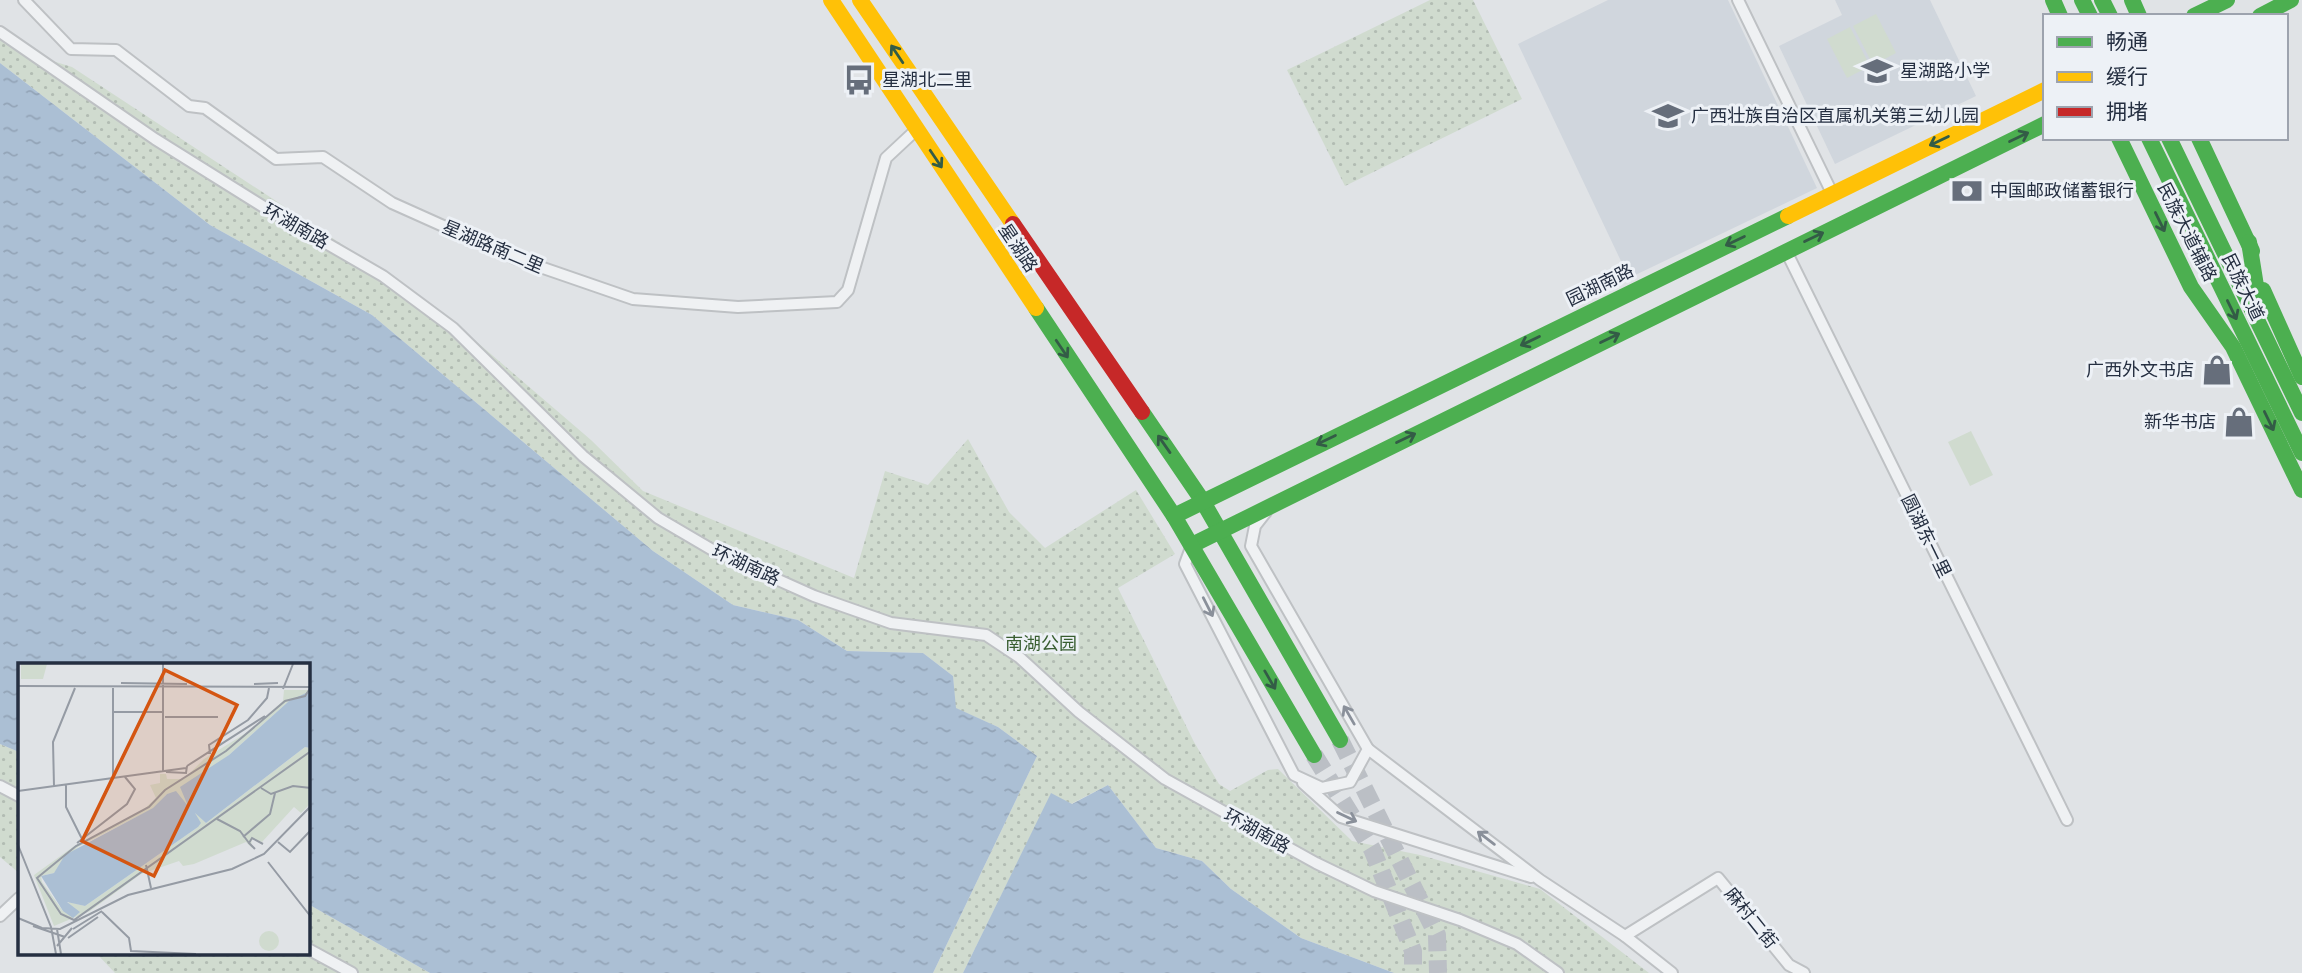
<svg xmlns="http://www.w3.org/2000/svg" width="2302" height="973" viewBox="0 0 2302 973" font-family="Manrope,'Noto Sans SC',sans-serif">
<style>
.built{fill:#d0d6dd}
.green{fill:url(#green-dots)}
.pitch{fill:#d0dbcf}
.water{fill:url(#water-ripples)}
.lines{fill:none;stroke-linecap:round;stroke-linejoin:round}
.primary-tunnel{stroke:#bbbfc5;stroke-width:18;stroke-dasharray:18 9;stroke-linecap:butt}
.street-casing{stroke:#bec1c4;stroke-width:14}
.street{stroke:#eff1f3;stroke-width:10}
.fast{stroke:#4caf50;stroke-width:16}
.slow{stroke:#ffc107;stroke-width:16}
.jam{stroke:#c62828;stroke-width:16}
.oneway{stroke:#335c46}
.oneway2{stroke:#8a909a}
.labels{text-anchor:middle;stroke-width:6;stroke-linejoin:round;paint-order:stroke}
.poi-label{font-size:18px;fill:#252f41;stroke:#edf1f6;text-anchor:start}
.street-label{font-size:18px;fill:#252f41;stroke:#edf1f6}
.park-label{font-size:18px;fill:#395e31;stroke:#edf1f6}
.inset-road{fill:none;stroke:#959ba4;stroke-width:2}
.view{fill:#d45511;fill-opacity:0.15;stroke:#d45511;stroke-width:3.5}
.inset-edge{fill:none;stroke:#252f41;stroke-width:3.5}
</style>
<defs>
<pattern id="green-dots" width="8" height="8" patternUnits="userSpaceOnUse" patternTransform="scale(1.75)"><rect width="8" height="8" fill="#d0dbcf"/><path d="M2 2h.1M6 6h.1" fill="none" stroke="#b2bcb3" stroke-width="1.8" stroke-linecap="round"/></pattern>
<pattern id="water-ripples" width="26" height="14" patternUnits="userSpaceOnUse" patternTransform="scale(1.75)"><rect width="26" height="14" fill="#abbfd4"/><path d="M2 4q2-2 4 0t4 0M15 11q2-2 4 0t4 0" fill="none" stroke="#93a4b7"/></pattern>
</defs>
<rect width="100%" height="100%" fill="#e0e3e6"/>
<!-- built -->
<g class="built">
<path d="M1608,0h120l89,188 -188,90 -111,-234z"/>
<path d="M1835,0h95l46,96 -141,68 -56,-118 63,-31z"/>
</g>
<!-- green -->
<g class="green">
<path d="M1430,0h43l49,99 -177,87 -58,-116z"/>
<path d="M0,27l43,31 29,9 312,205 80,59 127,109 52,51 211,87 31,-107 43,14 40,-46 41,73 36,36 91,-58 39,64 -57,34 76,154 25,42 11,7 38,-21 10,-1 74,72 68,14 120,34 109,84h-255l-93,-35 -70,-49 -29,-28 -46,-13 -48,-63 -37,19 -20,-10 -88,179h-30l104,-217 -39,-29 -43,-19 -2,-32 -30,-23 -76,-2 -49,-31 -65,-15 -80,-54 -281,-236 -162,-90 -210,-162z"/>
<path d="M0,744l19,8v121l-19,-16z"/>
<path d="M308,904l122,69h-315l-18,-19h211z"/>
</g>
<!-- pitch -->
<g class="pitch">
<path d="M1876,14l20,39 -23,12 -20,-39z"/>
<path d="M1850,27l20,39 -23,12 -20,-39z"/>
<path d="M1971,431l22,44 -23,11 -22,-44z"/>
</g>
<!-- water -->
<g class="water">
<path d="M0,63l210,162 162,90 281,236 80,54 65,15 49,31 76,2 30,23 3,32 42,19 39,29 -104,217h-503l-122,-69v-239h-289v87l-19,-8z"/>
<path d="M1108,785l48,63 46,13 29,28 70,49 93,35h-431l88,-180 21,11z"/>
</g>
<g class="lines">
<!-- primary-tunnel -->
<g class="primary-tunnel">
<path d="M1340,740l97,195 1,38"/>
<path d="M1314,755l58,94 41,102v22"/>
</g>
<!-- street casing -->
<g class="street-casing">
<g id="street">
<path d="M24,0l47,49 45,1 73,56 16,2 71,51 47,-2 69,46 125,56 116,40 105,8 99,-5 11,-12 38,-132 30,-28"/>
<path d="M1738,0l94,193"/>
<path d="M0,32l155,107 112,70 116,67 70,52 130,128 75,62 58,34 98,44 77,27 95,12 33,22 60,55 86,67 151,84 58,28 86,29 57,24 41,29"/>
<path d="M1786,251l281,569"/>
<path d="M1192,545l-7,19 109,211 28,13 28,-6 18,-33 -117,-203 4,-20 11,-14"/>
<path d="M1368,749l172,131 85,56 47,37"/>
<path d="M1303,783l38,34 190,60"/>
<path d="M0,786l19,10"/>
<path d="M0,916l19,-18"/>
<path d="M1625,936l93,-58 71,87 15,8"/>
<path d="M308,949l44,24"/>
</g>
</g>
<!-- street -->
<use href="#street" class="street"/>
<!-- fast -->
<g class="fast">
<path d="M2053,0l7,16"/>
<path d="M2082,0l8,16"/>
<path d="M2102,0l8,16"/>
<path d="M2132,0l7,16"/>
<path d="M2194,16l33,-16"/>
<path d="M2260,16l31,-16"/>
<path d="M2119,138l72,149 42,60 69,143"/>
<path d="M2149,138l153,315"/>
<path d="M2169,138l133,275"/>
<path d="M2199,138l53,113"/>
<path d="M2249,242l11,69"/>
<path d="M2263,290l39,87"/>
<path d="M1036,308l138,208"/>
<path d="M1142,412l60,88"/>
<path d="M1202,500l138,240"/>
<path d="M1192,545l853,-421"/>
<path d="M1314,755l-140,-239 614,-300"/>
</g>
<!-- slow -->
<g class="slow">
<path d="M831,0l205,308"/>
<path d="M860,0l153,224"/>
<path d="M1788,216l257,-126"/>
</g>
<!-- jam -->
<path class="jam" d="M1013,224l129,188"/>
</g>
<!-- one-way arrows -->
<defs><path id="oneway-shaft" d="M-6 0H5M1.5-3L5.5 0L1.5 3" fill="none" stroke-width="1.6" stroke-linecap="round" stroke-linejoin="round" transform="scale(1.75)"/></defs>
<g class="oneway">
<use href="#oneway-shaft" transform="translate(897 54) rotate(-124)"/>
<use href="#oneway-shaft" transform="translate(2019 137) rotate(-26)"/>
<use href="#oneway-shaft" transform="translate(1939 141) rotate(154)"/>
<use href="#oneway-shaft" transform="translate(936 159) rotate(56)"/>
<use href="#oneway-shaft" transform="translate(2160 222) rotate(64)"/>
<use href="#oneway-shaft" transform="translate(1814 237) rotate(-26)"/>
<use href="#oneway-shaft" transform="translate(1735 241) rotate(154)"/>
<use href="#oneway-shaft" transform="translate(2232 310) rotate(64)"/>
<use href="#oneway-shaft" transform="translate(1610 338) rotate(-26)"/>
<use href="#oneway-shaft" transform="translate(1530 341) rotate(154)"/>
<use href="#oneway-shaft" transform="translate(1062 349) rotate(56)"/>
<use href="#oneway-shaft" transform="translate(2269 421) rotate(64)"/>
<use href="#oneway-shaft" transform="translate(1406 438) rotate(-26)"/>
<use href="#oneway-shaft" transform="translate(1326 440) rotate(154)"/>
<use href="#oneway-shaft" transform="translate(1164 444) rotate(-125)"/>
<use href="#oneway-shaft" transform="translate(1270 680) rotate(60)"/>
</g>
<g class="oneway2">
<use href="#oneway-shaft" transform="translate(1208 607) rotate(63)"/>
<use href="#oneway-shaft" transform="translate(1349 715) rotate(-120)"/>
<use href="#oneway-shaft" transform="translate(1347 817) rotate(25)"/>
<use href="#oneway-shaft" transform="translate(1486 838) rotate(-143)"/>
</g>
<!-- icons -->
<defs>
<g id="school-bare" transform="scale(2.415)"><path d="M0-5L7-2L0 1L-7-2ZM-4 1L0 2.5L4 1V4Q0 6-4 4Z" fill="#666e7b" stroke="#edf1f6" stroke-width="2.5" paint-order="stroke"/></g>
<g id="bus-bare" transform="scale(2.415)"><path d="M-5-6H5V4H4V6H2V4H-2V6H-4V4H-5ZM-3.5-4V0h7V-4ZM-3.5 1.2v1.5H-2V1.2ZM2 1.2v1.5H3.5V1.2Z" fill="#666e7b" stroke="#edf1f6" stroke-width="2.5" paint-order="stroke"/></g>
<g id="bank-bare" transform="scale(2.415)"><path d="M-6-4H6V4H-6ZM0-2.3a2.3 2.3 0 1 0 0 4.6a2.3 2.3 0 1 0 0-4.6Z" fill="#666e7b" stroke="#edf1f6" stroke-width="2.5" paint-order="stroke"/></g>
<g id="shop-bare" transform="scale(2.415)"><path d="M-5-2.5h2.3a2.7 3.5 0 0 1 5.4 0H5L5.5 6h-11ZM-1.5-2.5h3a1.5 2.3 0 0 0-3 0Z" fill="#666e7b" stroke="#edf1f6" stroke-width="2.5" paint-order="stroke"/></g>
</defs>
<g fill-rule="evenodd">
<use href="#school-bare" x="1877" y="71"/>
<use href="#bus-bare" x="859" y="80"/>
<use href="#school-bare" x="1668" y="116"/>
<use href="#bank-bare" x="1967" y="191"/>
<use href="#shop-bare" x="2217" y="370"/>
<use href="#shop-bare" x="2239" y="422"/>
</g>
<g class="labels">
<!-- poi labels -->
<g class="poi-label">
<text x="1900" y="77">星湖路小学</text>
<text x="882" y="86">星湖北二里</text>
<text x="1691" y="122">广西壮族自治区直属机关第三幼儿园</text>
<text x="1990" y="197">中国邮政储蓄银行</text>
<text x="2194" y="376" text-anchor="end">广西外文书店</text>
<text x="2216" y="428" text-anchor="end">新华书店</text>
</g>
<!-- street labels -->
<g class="street-label">
<text transform="translate(296 226) rotate(30)" y="6">环湖南路</text>
<text transform="translate(2187 232) rotate(63)" y="6">民族大道辅路</text>
<text transform="translate(493 247) rotate(23)" y="6">星湖路南二里</text>
<text transform="translate(1018 248) rotate(56)" y="6">星湖路</text>
<text transform="translate(1600 285) rotate(-26)" y="6">园湖南路</text>
<text transform="translate(2243 287) rotate(64)" y="6">民族大道</text>
<text transform="translate(1926 536) rotate(64)" y="6">圆湖东一里</text>
<text transform="translate(746 565) rotate(25)" y="6">环湖南路</text>
<text transform="translate(1257 831) rotate(29)" y="6">环湖南路</text>
<text transform="translate(1751 918) rotate(51)" y="6">麻村二街</text>
</g>
<!-- park labels -->
<g class="park-label">
<text x="1041" y="650">南湖公园</text>
</g>
</g>
<!-- overview -->
<g transform="translate(18 663)">
<rect width="292" height="292" fill="#e0e3e6"/>
<path d="M3,1h26l-4,15h-22zM292,9v19l-5,6 -16,4 -60,54 -39,28 -2,24 -16,-14 -5,1 -13,14 -76,39 -24,26 -13,3 1,6 21,29 14,-1 -10,-4 2,-4 16,4 113,-79 -3,-15 11,11 99,-76 5,1v56l-9,9 -7,-6 -32,35 -11,-4 1,10 -6,-6 -52,22 -11,2 -4,-5 -38,13 -51,37 -36,15 -20,-51 39,-28 69,-36 14,-13 -6,-13 10,-2v-9h6l1,5h17l20,-20 47,-29 32,-29 1,-11h25z" fill="#d0dbcf"/>
<path d="M241 278a10 10 0 1 1 20 0a10 10 0 1 1-20 0Z" fill="#d0dbcf"/>
<path d="M292,28v57l-5,-1 -99,76 -11,-10 6,10 -3,4 -113,79 -18,-4 13,10 -7,6 -10,-7 -22,-35 13,-3 11,-18 88,-47 14,-14 9,-3 12,15 -8,-19 49,-32 60,-54z" fill="#abbfd4"/>
<path class="inset-road" d="M145,1v108M103,20l66,1M236,21l24,-1M0,23l293,1M293,24l-6,9 -20,5 -59,50 -61,39 -16,17 -73,39 -39,32 24,36 13,6 237,-169M95,25v89M265,26l10,-25M95,49h50M147,54h53M192,91l-1,-9 39,-25 19,-22 2,-10M169,103l78,-50M148,109l20,1 1,-7M48,122v22l16,32M36,123l-1,-44 22,-54M243,125l10,6 22,-8 18,2M0,128l168,-23M199,156l23,12 9,12M225,174l27,-23 5,-21M260,179l12,10 21,-22M59,180l50,-39 8,-15 -10,-12M0,182l33,82 5,27M237,186l-6,-6 3,-5 11,6M250,199l43,55M128,202l5,23M84,249l27,26 2,13 65,3M0,255l24,10 18,1 68,-34 104,-26 32,-15 47,-48M15,263l32,11M39,266l4,25M55,266l29,-18M50,275l30,-21M39,283l15,-18"/>
<path class="view" d="M147,7l72,35 -83,171 -72,-35z"/>
<rect width="292" height="292" class="inset-edge"/>
</g>
<!-- legend -->
<rect x="2043" y="14" width="245" height="126" fill="#edf1f6" stroke="#9da3ae" stroke-width="2"/>
<rect x="2057" y="37" width="35" height="10" fill="#4caf50" stroke="#9da3ae" stroke-width="2"/>
<text x="2106" y="49" font-size="21" fill="#252f41">畅通</text>
<rect x="2057" y="72" width="35" height="10" fill="#ffc107" stroke="#9da3ae" stroke-width="2"/>
<text x="2106" y="84" font-size="21" fill="#252f41">缓行</text>
<rect x="2057" y="107" width="35" height="10" fill="#c62828" stroke="#9da3ae" stroke-width="2"/>
<text x="2106" y="119" font-size="21" fill="#252f41">拥堵</text>
</svg>
